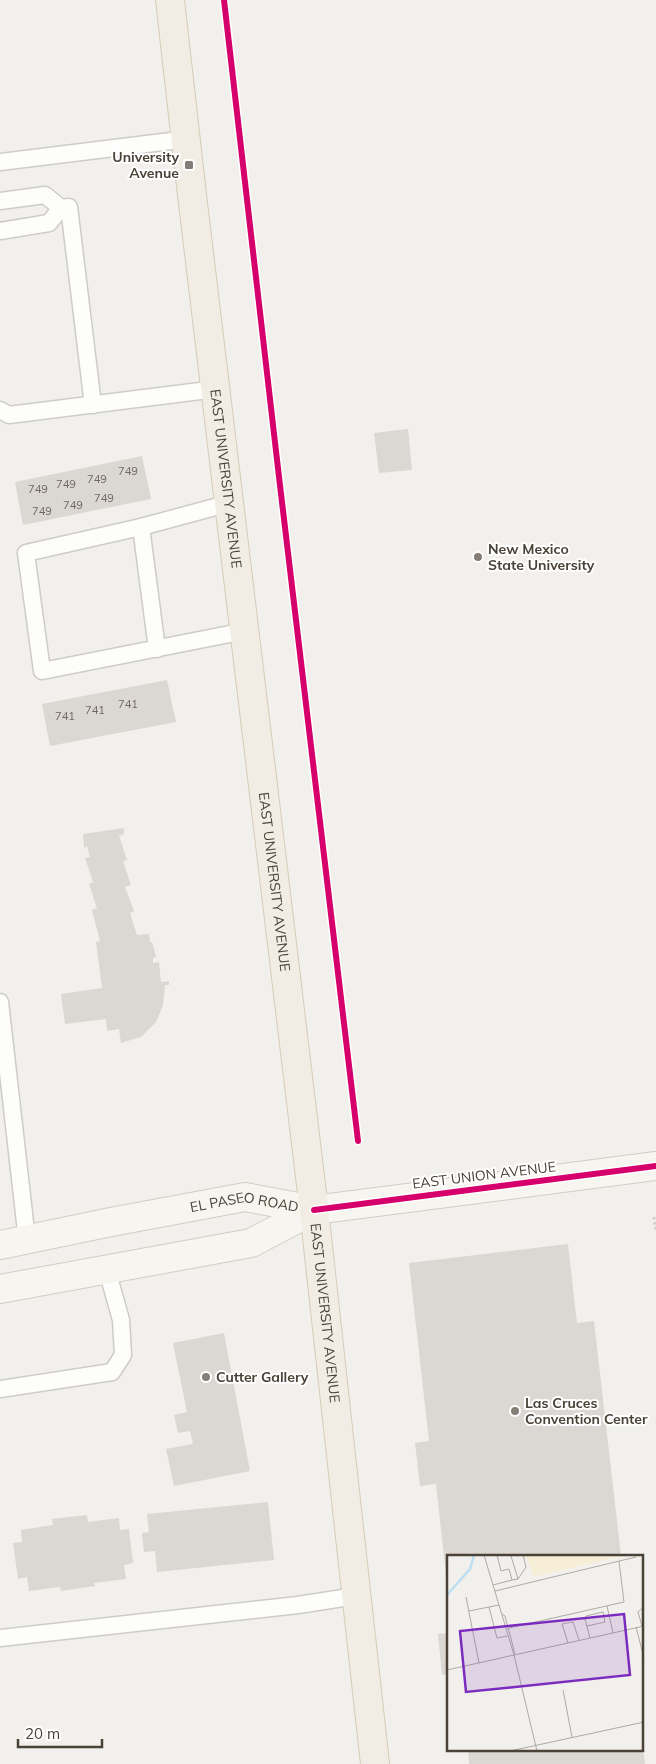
<svg xmlns="http://www.w3.org/2000/svg" width="656" height="1764" viewBox="0 0 656 1764" font-family="Mulish,sans-serif">
<style>
.building{fill:#dbd7d3}
.lines{fill:none;stroke-linecap:round;stroke-linejoin:round}
.lane-casing{stroke:#cfccc8;stroke-width:19}
.secondary-casing{stroke:#d2cdc3;stroke-width:30}
.primary-casing{stroke:#d5cbb8;stroke-width:30}
.path{stroke:#d2d0ca;stroke-width:3;stroke-dasharray:2.5 2.5;stroke-linecap:butt}
.lane{stroke:#fdfdfc;stroke-width:16}
.secondary{stroke:#f7f5ef;stroke-width:28}
.primary{stroke:#f2ede4;stroke-width:28}
.cycleway-casing{stroke:#fff;stroke-width:9}
.cycleway{stroke:#d6006c;stroke-width:6}
.poi-dot{fill:#857e76;stroke:#fff;stroke-width:2}
.labels{text-anchor:middle;stroke-width:4;stroke-linejoin:round;paint-order:stroke}
.number-label{font-size:11px;fill:#706860}
.poi-label{font-size:14px;font-weight:bold;fill:#4a4137;stroke:#fff;text-anchor:start}
.street-label{font-size:14px;fill:#4a4137;stroke:#fff}
.inset-river{fill:none;stroke:#bbdef2;stroke-width:2.5}
.inset-road{fill:none;stroke:#afaaa4;stroke-width:1}
.view{fill:#7b2cbf;fill-opacity:0.15;stroke:#7b2cbf;stroke-width:2.5}
.inset-edge{fill:none;stroke:#4a4137;stroke-width:2.5}
</style>
<rect width="100%" height="100%" fill="#f2f0ec"/>
<!-- building -->
<g class="building">
<path d="M408,429l4,41 -33,3 -5,-40z"/>
<path d="M142,456l9,43 -128,26 -8,-43z"/>
<path d="M167,680l9,42 -126,24 -8,-42z"/>
<path d="M124,828v6l-5,2 8,24 -4,1 8,24 -6,2 9,24 -4,2 7,22 12,-1 1,8h2l4,15 -3,1v5l6,-1 2,20 8,-1v4h-4l-2,20 -7,17 -15,15 -20,6 -2,-14 -12,2 -1,-12 -41,5 -4,-30 41,-6 -6,-46 4,-1 -8,-31 5,-2 -8,-24 4,-2 -8,-24 5,-1 -3,-11 -3,2 -1,-14z"/>
<path d="M568,1244l9,79 17,-2 27,235h-173l-1,28 -11,-100 -16,2 -5,-43 14,-2 -20,-178z"/>
<path d="M224,1333l26,138 -76,15 -8,-37 27,-5 -3,-13 -12,2 -4,-18 13,-3 -14,-69z"/>
<path d="M268,1502l6,58 -117,12 -2,-21 -11,1 -2,-19 7,-1 -2,-18z"/>
<path d="M87,1515l1,7 31,-4 1,12 9,-1 4,34 -9,2 2,14 -32,4 1,3 -34,5 -1,-4 -31,4 -2,-14 -9,2 -5,-36 9,-1 -1,-12 32,-5 -1,-6z"/>
<path d="M448,1633v41l-6,1 -4,-41z"/>
<path d="M468,1750h175l2,14h-176z"/>
</g>
<g class="lines">
<!-- lane casing -->
<g class="lane-casing">
<g id="lane">
<path d="M0,162l187,-23"/>
<path d="M0,201l45,-6 16,13"/>
<path d="M0,231l49,-8 12,-15 8,-1 24,198"/>
<path d="M0,410l9,5 207,-26"/>
<path d="M230,503l-89,24 -115,26 16,118 203,-40"/>
<path d="M141,527l16,122"/>
<path d="M0,1002l27,238"/>
<path d="M0,1389l112,-17 11,-17 -2,-35 -14,-50"/>
<path d="M0,1638l298,-33 58,-9"/>
</g>
</g>
<!-- secondary casing -->
<g class="secondary-casing">
<g id="secondary">
<path id="s1" d="M0,1245l111,-23 134,-25 69,13 342,-44"/>
<path d="M0,1289l251,-46 63,-33"/>
</g>
</g>
<!-- primary casing -->
<g class="primary-casing">
<g id="primary">
<path id="s2" d="M170,0l22,195 122,1015 61,554"/>
</g>
</g>
<!-- path -->
<path class="path" d="M654,1217l2,15"/>
<!-- lane -->
<use href="#lane" class="lane"/>
<!-- secondary -->
<use href="#secondary" class="secondary"/>
<!-- primary -->
<use href="#primary" class="primary"/>
<!-- cycleway casing -->
<g class="cycleway-casing">
<g id="cycleway">
<path d="M224,0l55,477 79,664"/>
<path d="M314,1210l342,-44"/>
</g>
</g>
<!-- cycleway -->
<use href="#cycleway" class="cycleway"/>
</g>
<!-- markers -->
<g class="poi-dot">
<rect x="184" y="160" width="10" height="10" rx="2.5"/>
<circle cx="478" cy="557" r="5"/>
<circle cx="206" cy="1377" r="5"/>
<circle cx="515" cy="1411" r="5"/>
</g>
<g class="labels">
<!-- number labels -->
<g class="number-label">
<text x="128" y="475">749</text>
<text x="97" y="483">749</text>
<text x="66" y="488">749</text>
<text x="38" y="493">749</text>
<text x="104" y="502">749</text>
<text x="73" y="509">749</text>
<text x="42" y="515">749</text>
<text x="128" y="708">741</text>
<text x="95" y="714">741</text>
<text x="65" y="720">741</text>
</g>
<!-- poi labels -->
<g class="poi-label">
<text x="179" y="162" text-anchor="end">University<tspan x="179" dy="16">Avenue</tspan></text>
<text x="488" y="554">New Mexico<tspan x="488" dy="16">State University</tspan></text>
<text x="216" y="1382">Cutter Gallery</text>
<text x="525" y="1408">Las Cruces<tspan x="525" dy="16">Convention Center</tspan></text>
</g>
<!-- street labels -->
<g class="street-label">
<text dy="5" stroke="none"><textPath href="#s2" startOffset="482">EAST UNIVERSITY AVENUE</textPath></text>
<text dy="5" stroke="none"><textPath href="#s2" startOffset="888">EAST UNIVERSITY AVENUE</textPath></text>
<text transform="translate(484 1175) rotate(-7)" y="5">EAST UNION AVENUE</text>
<text dy="5" stroke="none"><textPath href="#s1" startOffset="249">EL PASEO ROAD</textPath></text>
<text dy="5" stroke="none"><textPath href="#s2" startOffset="1322">EAST UNIVERSITY AVENUE</textPath></text>
</g>
</g>
<!-- overview -->
<g transform="translate(447 1555)">
<rect width="196" height="196" fill="#f2f0ec"/>
<path d="M79,0h100l-93,22z" fill="#f6eed6"/>
<path class="inset-river" d="M0,40l23,-26 4,-14"/>
<path class="inset-road" d="M37,0l30,100M64,1l7,23 -6,1M71,24l8,-12 -3,-12M46,30l19,-5 -3,-11 -8,2 -4,-16M48,36l141,-34M19,42l13,66M160,51l6,27M42,52l8,31 10,-2M22,56l30,-6M55,59l3,2 10,38M140,71l18,-4 -2,-10 -17,4 -1,3 5,19M195,71l-4,-14 6,-5M189,72l8,31M62,73l115,-26 -5,-41M121,88l-6,-19 11,-2 6,18M67,100l23,96M0,115l197,-44M116,135l9,47M63,196l134,-29"/>
<path class="view" d="M177,59l6,61 -164,17 -6,-61z"/>
<rect width="196" height="196" class="inset-edge"/>
</g>
<!-- scale -->
<path d="M18 1739v8h84v-8" fill="none" stroke="#4a4137" stroke-width="2.5"/>
<text x="25" y="1739" font-size="15" fill="#4a4137" stroke="#ffffff" stroke-width="4" paint-order="stroke">20 m</text>
</svg>
